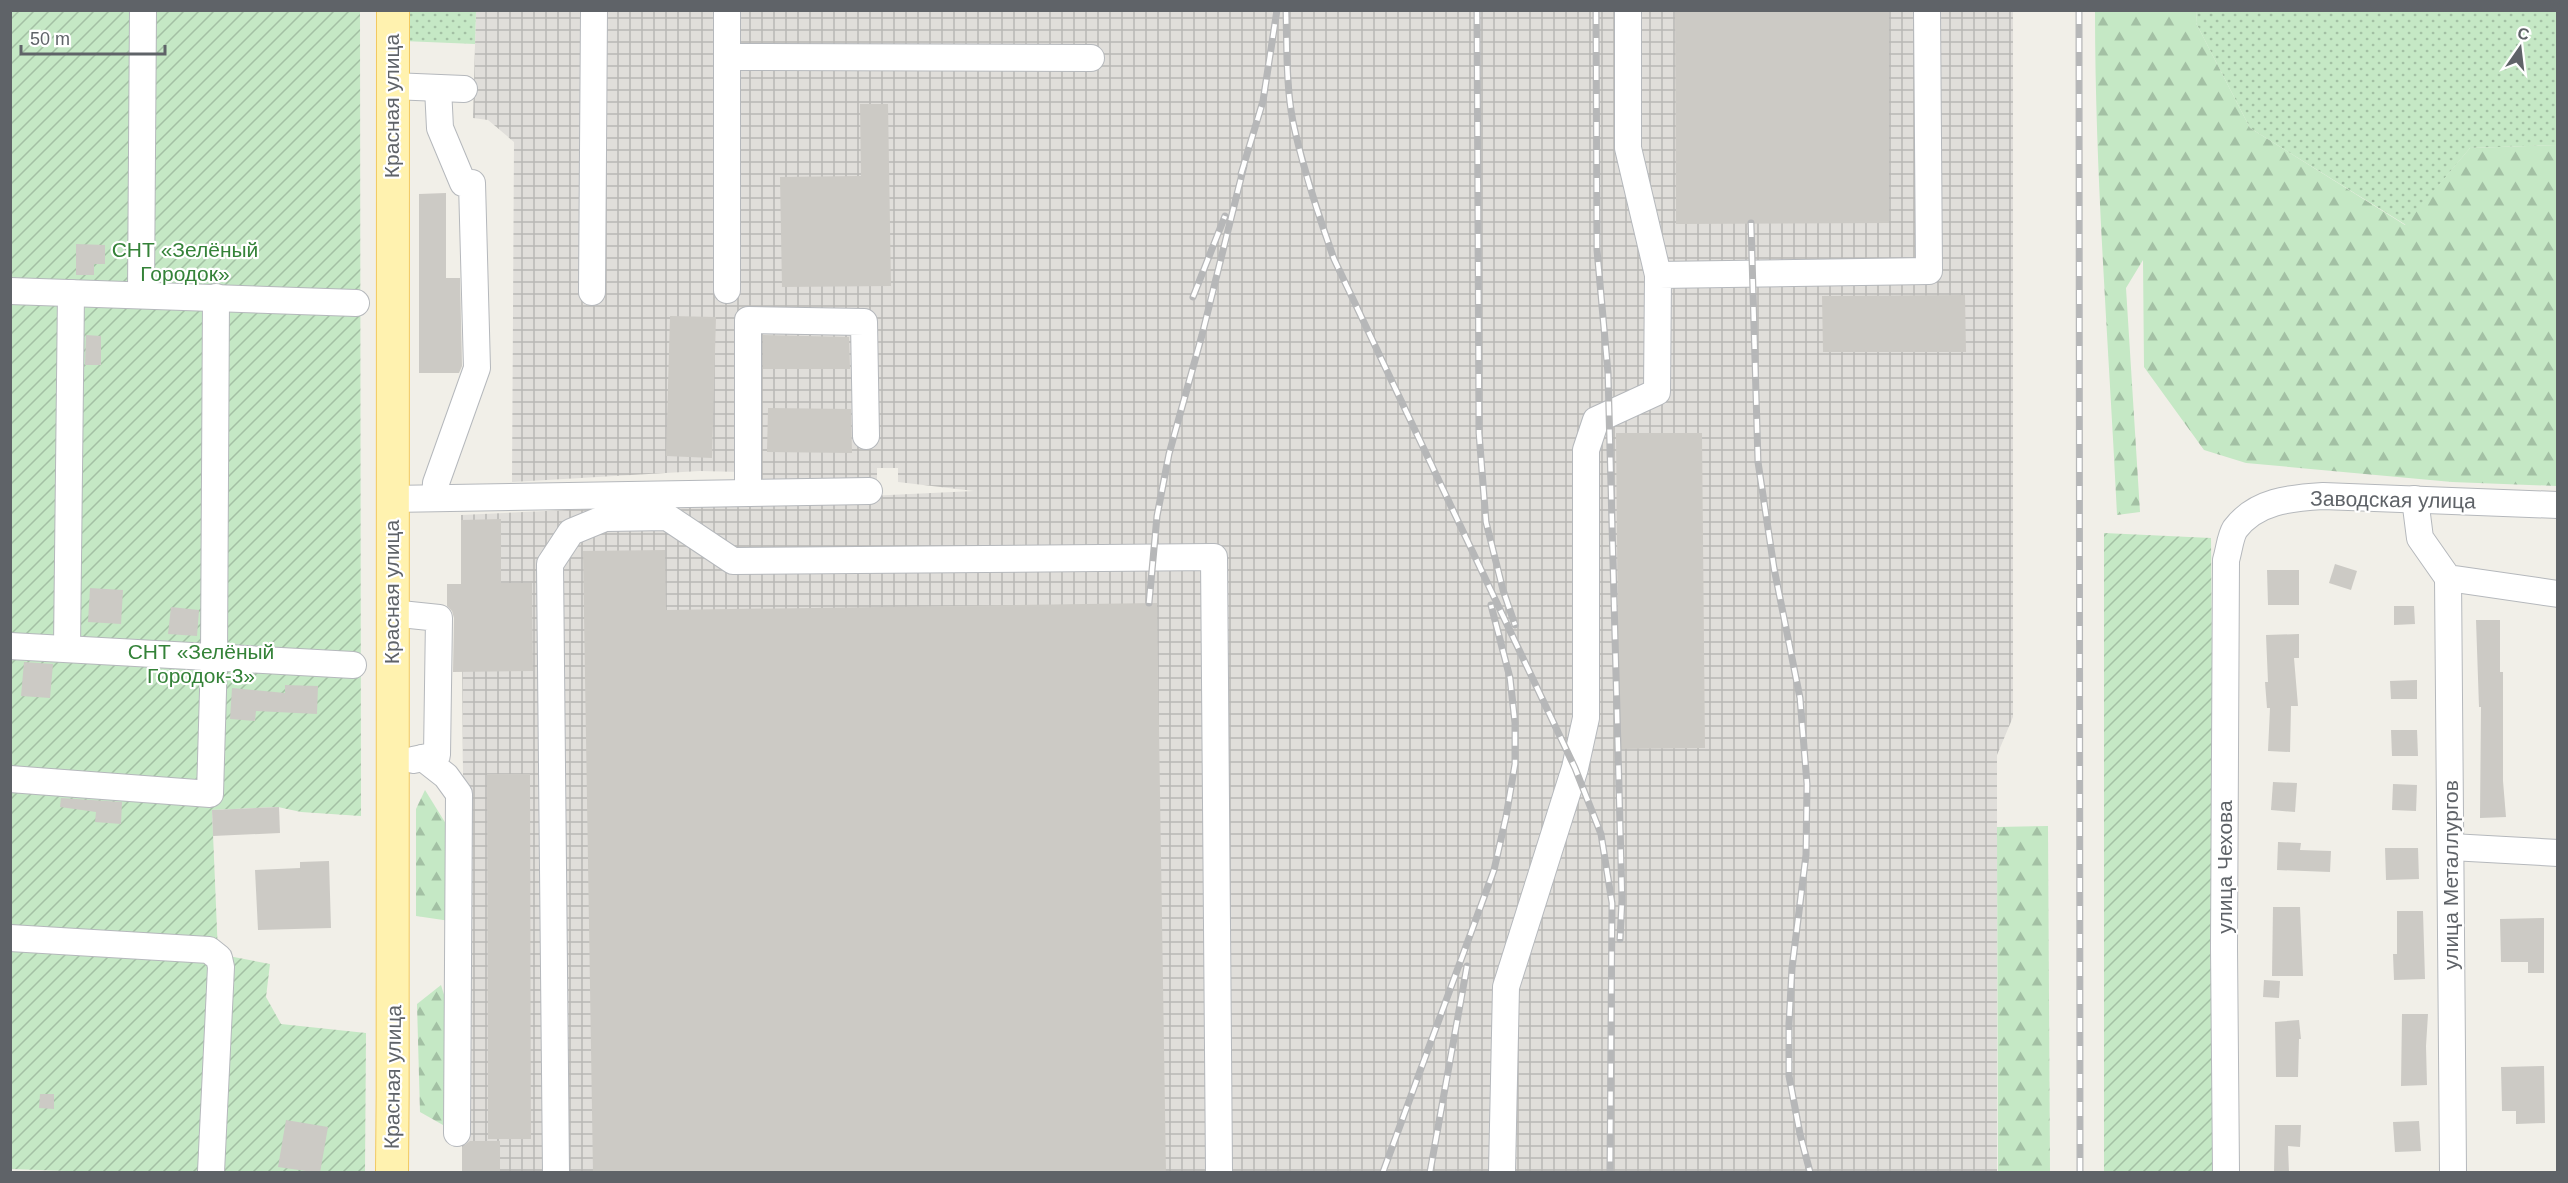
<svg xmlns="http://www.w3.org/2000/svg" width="2568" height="1183" viewBox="0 0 2568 1183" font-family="Helvetica,sans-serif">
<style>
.industrial{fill:url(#industrial-grid)}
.grass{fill:url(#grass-dots)}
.forest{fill:url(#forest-firs)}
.garden{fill:url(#garden-furrows)}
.building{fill:#cccac5}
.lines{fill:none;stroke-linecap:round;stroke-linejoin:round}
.minor-casing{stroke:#b5b8bc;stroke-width:28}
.major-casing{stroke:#f2c960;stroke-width:34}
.minor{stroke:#fff;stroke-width:26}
.major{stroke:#fff2af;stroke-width:32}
.rail-casing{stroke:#b6b7b8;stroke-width:7}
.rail{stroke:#fff;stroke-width:4.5;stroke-dasharray:14;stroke-linecap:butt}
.labels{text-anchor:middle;stroke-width:4.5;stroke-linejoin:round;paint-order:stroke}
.street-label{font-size:21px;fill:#5f6368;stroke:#fff}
.park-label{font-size:21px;fill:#348238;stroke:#fff}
</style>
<defs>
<pattern id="industrial-grid" width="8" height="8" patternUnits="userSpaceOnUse" patternTransform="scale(1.5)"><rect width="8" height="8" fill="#e0deda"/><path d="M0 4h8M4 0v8" fill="none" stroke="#b9b8b5"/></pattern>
<pattern id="grass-dots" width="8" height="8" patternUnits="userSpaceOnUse" patternTransform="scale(1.5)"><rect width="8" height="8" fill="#c5e8c5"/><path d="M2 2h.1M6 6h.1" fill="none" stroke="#a3c0a4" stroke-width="1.8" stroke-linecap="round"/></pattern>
<pattern id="forest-firs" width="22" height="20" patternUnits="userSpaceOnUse" patternTransform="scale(1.5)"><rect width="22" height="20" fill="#c5e8c5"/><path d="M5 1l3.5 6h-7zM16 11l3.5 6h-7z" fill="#a3c0a4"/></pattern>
<pattern id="garden-furrows" width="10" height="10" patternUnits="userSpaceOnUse" patternTransform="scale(1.5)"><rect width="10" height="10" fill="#c5e8c5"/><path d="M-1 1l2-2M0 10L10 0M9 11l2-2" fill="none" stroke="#a3c0a4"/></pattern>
</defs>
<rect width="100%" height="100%" fill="#f1efe8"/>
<!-- industrial -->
<path class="industrial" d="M476,11h1537v706l-16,38v417h-1535l1,-402 -2,-255 513,-24 -76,-9v-14h-21v16l-135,1v-13l-42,-1 -188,11 2,-340 -26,-22 -15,-2z"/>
<!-- grass -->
<g class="grass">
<path d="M2197,10l360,1v134l-87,3 -64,77 -156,-97 -54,-105z"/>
<path d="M403,11h73l-1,33 -72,-3z"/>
</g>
<!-- forest -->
<g class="forest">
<path d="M2095,11h102l-1,12 54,105 155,97 65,-77 87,-3v341l-105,-4 -206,-19 -42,-13 -60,-83 -1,-107 -17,28 14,224 -23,3c-8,-168 -22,-336 -22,-504z"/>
<path d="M425,790l26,42 -1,89 -34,-5v-107z"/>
<path d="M2048,826l2,346h-52l-1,-345z"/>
<path d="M441,985l9,29 -7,111 -23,-13 -3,-108z"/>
</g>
<!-- garden -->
<g class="garden">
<path d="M11,11h349l1,805 -60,-4 -23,-5 -66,3 6,144 52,10 -4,33 15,27 85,9 -1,139h-271l-83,-3z"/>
<path d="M2104,533l107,5 5,634h-112z"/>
</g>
<!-- building -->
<g class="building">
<path d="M1675,10h214v213l-213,1z"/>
<path d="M860,104h28l3,182 -109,1 -2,-110 81,-1z"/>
<path d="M446,193v85h14l2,88 -3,7h-40v-179z"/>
<path d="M76,244l29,1v19h-11v11h-18z"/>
<path d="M1965,295l1,57h-143l-1,-56z"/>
<path d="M670,316l46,1 -4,141 -46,-2z"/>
<path d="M86,335l15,1v29h-16z"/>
<path d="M763,335l86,2 1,32h-87z"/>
<path d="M768,408l83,1 1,44 -85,-1z"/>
<path d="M1616,433h86l3,315 -86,1z"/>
<path d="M501,519v64h31l1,88 -80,1 1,-54 -2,-7 -5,-5v-22h14v-64z"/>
<path d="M665,550l1,60 491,-7 9,570h-573l-10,-622z"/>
<path d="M2335,564l22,7 -6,19 -22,-7z"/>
<path d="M2267,570h32v35h-31z"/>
<path d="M90,588l33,2 -2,34 -33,-2z"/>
<path d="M2394,606h20l1,18 -21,1z"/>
<path d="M171,607l28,3 -2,26 -29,-2z"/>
<path d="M2476,620h24v52h3v109l3,36 -26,1 1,-111h-2z"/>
<path d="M2299,634v24h-5l4,48h-7l-1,46 -22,-1 2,-43h-3l-2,-26h3l-2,-47z"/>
<path d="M24,662l29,2 -3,34 -29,-2z"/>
<path d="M2417,680v19h-26l-1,-18z"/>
<path d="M285,685l33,1 -1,28 -61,-3 -1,10 -25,-2 2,-31 53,5z"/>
<path d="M2391,730h26l1,26h-26z"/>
<path d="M487,774h43l1,365h-43z"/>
<path d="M2273,782l24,1 -2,29 -24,-2z"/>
<path d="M2393,784l24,1 -1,26 -24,-1z"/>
<path d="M61,798l61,4 -1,22 -26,-2 1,-10 -36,-5z"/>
<path d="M279,807l1,26 -67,3 -1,-26z"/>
<path d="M2278,842l23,1 -1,7 31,1 -1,21 -53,-2z"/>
<path d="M2385,848h33l1,31 -33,1z"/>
<path d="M329,861l2,67 -73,2 -3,-60 45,-2v-6z"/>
<path d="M2273,907h27l3,69h-31z"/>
<path d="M2397,911h26l2,68 -31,1 -1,-26h4z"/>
<path d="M2544,918v55h-16v-11h-27l-1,-43z"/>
<path d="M2264,980l16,1 -1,17 -16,-1z"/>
<path d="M2402,1014h26l-2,32 1,39 -26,1z"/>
<path d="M2299,1020l2,19h-2l-1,38h-22l-1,-55z"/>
<path d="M2544,1066l1,57 -29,1v-13h-14l-1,-44z"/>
<path d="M40,1094h14v15l-15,-1z"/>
<path d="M286,1120l42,7 -8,46 -42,-6z"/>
<path d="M2419,1121l2,30 -26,1 -2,-30z"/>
<path d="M2275,1125h26l-1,22 -12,-1 1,27h-15z"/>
<path d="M470,1141h30v32h-38v-26z"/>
</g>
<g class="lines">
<!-- minor casing -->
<g class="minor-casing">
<g id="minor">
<path d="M727,10v280"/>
<path d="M1628,10v138l30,127"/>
<path d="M728,57l363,1"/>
<path d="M392,86l72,3"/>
<path d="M10,291l346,12"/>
<path d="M592,292l2,-282"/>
<path d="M141,295l2,-285"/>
<path d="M748,493v-173l116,2 2,114"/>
<path d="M435,498l1,-15 41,-115 -5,-185h-9l-23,-55 -2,-40"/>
<path d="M391,499l478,-8"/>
<path d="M2415,499l5,39 28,40 110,16"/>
<path d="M2448,578l5,594"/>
<path d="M391,613l48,5 -2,137 -24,5"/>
<path d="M10,646l343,19"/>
<path d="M67,648l4,-355"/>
<path d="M423,758l23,18 13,18 -2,339"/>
<path d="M10,779l200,15 4,-137 2,-360"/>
<path d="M2451,847l107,6"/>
<path d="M10,938l199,12 10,8 2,9 -10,205"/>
<path d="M556,1172l-6,-608 21,-32 34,-14 62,-1 66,44 481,-4 5,615"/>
<path d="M1502,1172l4,-185 69,-219 11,-50v-268l10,-30 61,-28 1,-117 271,-4 -2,-261"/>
<path d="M2226,1172l-2,-224 2,-388c3,-9 4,-23 9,-31 21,-28 55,-31 88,-33l235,9"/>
</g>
</g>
<!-- major casing -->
<g class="major-casing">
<path id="major" d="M392,1172c4,-387 -3,-774 1,-1162"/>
</g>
<!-- minor -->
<use href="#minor" class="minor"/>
<!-- major -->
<use href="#major" class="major"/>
<!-- rail casing -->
<g class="rail-casing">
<g id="rail">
<path d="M1286,10c1,37 0,76 7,112 10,47 25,92 41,137l241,509 26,66 11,69 -2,269"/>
<path d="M1477,10l2,423 7,89 17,68 12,35"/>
<path d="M1596,10l1,240 11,123 14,527 -2,39"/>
<path d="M2079,10l1,1162"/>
<path d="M1241,174l22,-73 14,-91"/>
<path d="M1751,223l7,239 16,106 26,130 7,86 -1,71 -14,113 -3,56v52l11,58 10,38"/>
<path d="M1193,297l32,-81"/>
<path d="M1149,603l8,-87 12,-62 33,-119 42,-169"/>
<path d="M1383,1172l111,-302 12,-53 9,-53v-41l-5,-45 -19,-73"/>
<path d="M1430,1172l37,-206"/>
</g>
</g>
<!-- rail -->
<use href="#rail" class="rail"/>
</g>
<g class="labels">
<!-- street labels -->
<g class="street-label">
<text transform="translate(392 106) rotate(-90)" y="7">Красная улица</text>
<text transform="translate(2393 500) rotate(1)" y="7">Заводская улица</text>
<text transform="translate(392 592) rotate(-90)" y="7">Красная улица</text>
<text transform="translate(2225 867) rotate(-90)" y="7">улица Чехова</text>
<text transform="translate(2451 875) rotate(-90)" y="7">улица Металлургов</text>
<text transform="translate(393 1077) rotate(-89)" y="7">Красная улица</text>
</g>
<!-- park labels -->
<g class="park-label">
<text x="185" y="257">СНТ «Зелёный<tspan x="185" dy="24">Городок»</tspan></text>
<text x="201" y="659">СНТ «Зелёный<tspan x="201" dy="24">Городок-3»</tspan></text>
</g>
</g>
<!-- border -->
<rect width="2568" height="1183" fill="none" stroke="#5f6368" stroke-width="24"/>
<!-- north arrow -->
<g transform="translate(2520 48) rotate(14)" stroke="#ffffff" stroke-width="4.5" paint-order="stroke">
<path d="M0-4.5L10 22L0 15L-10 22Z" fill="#5f6368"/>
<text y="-9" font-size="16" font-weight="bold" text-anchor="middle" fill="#5f6368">С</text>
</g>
<!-- scale -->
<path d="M21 45v9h144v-9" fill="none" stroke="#5f6368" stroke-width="3"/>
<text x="30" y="45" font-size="18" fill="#5f6368" stroke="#ffffff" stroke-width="4.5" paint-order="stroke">50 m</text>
</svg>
